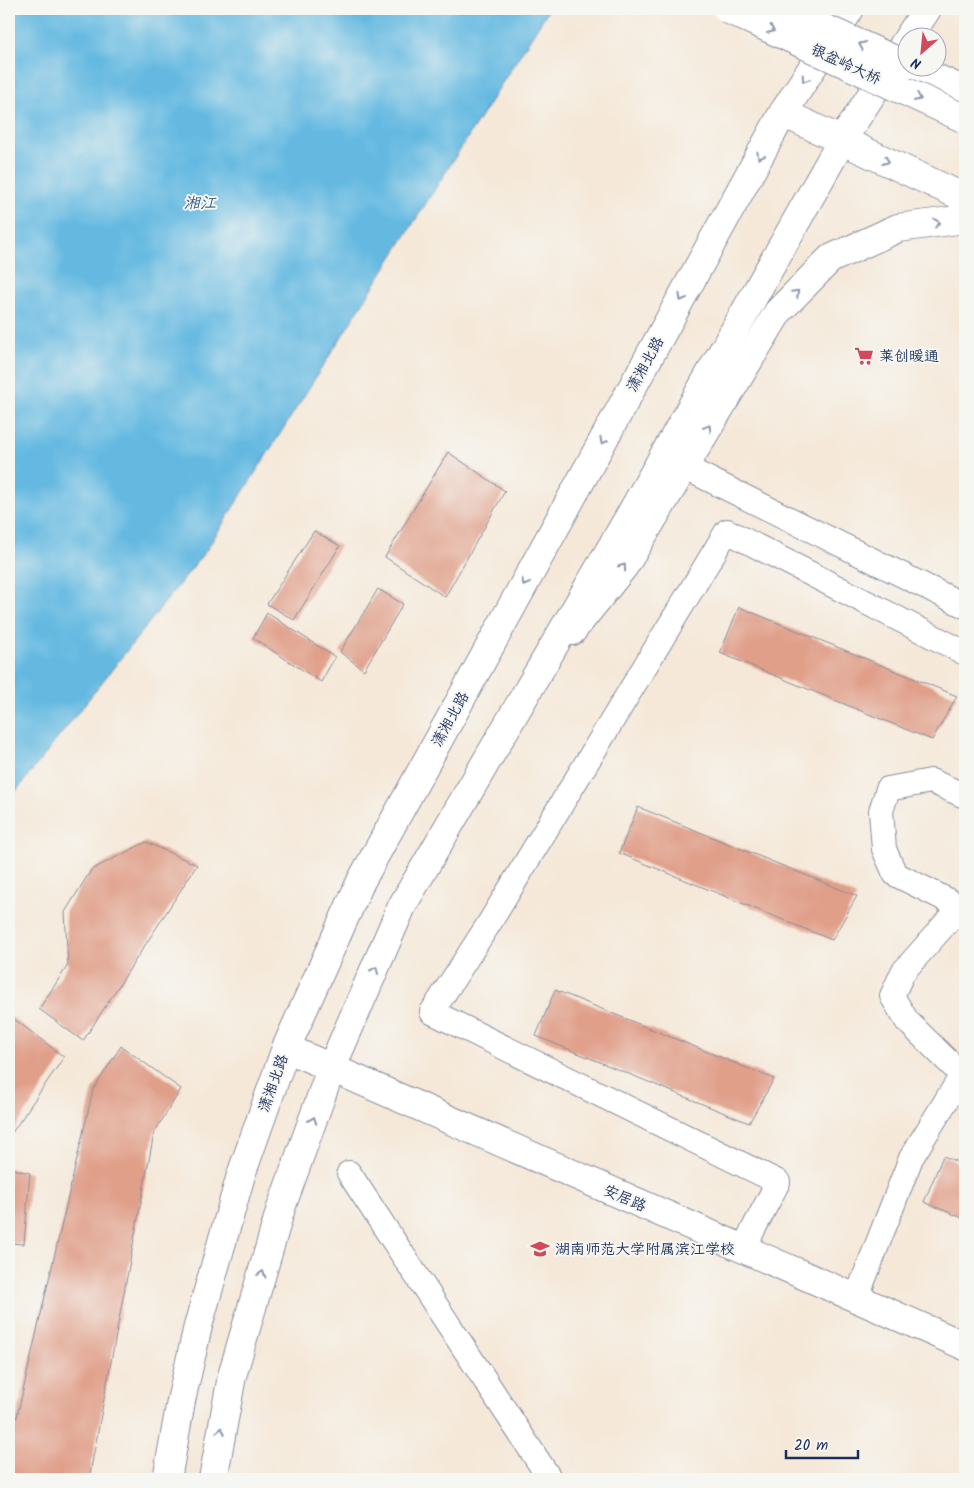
<svg xmlns="http://www.w3.org/2000/svg" width="974" height="1488" viewBox="0 0 974 1488" font-family="Kalam,'LXGW WenKai TC',sans-serif">
<style>
.water{fill:#65b9e1;stroke:#4074a0}
.building{fill:#e09f89}
.lines{fill:none;stroke-linecap:round;stroke-linejoin:round}
.minor-casing{stroke:#888c9b;stroke-width:26}
.secondary-casing{stroke:#888c9b;stroke-width:30}
.primary-casing{stroke:#888c9b;stroke-width:30}
.trunk-casing{stroke:#888c9b;stroke-width:30}
.minor{stroke:#fff;stroke-width:24}
.secondary{stroke:#fff;stroke-width:28}
.primary{stroke:#fff;stroke-width:28}
.trunk{stroke:#fff;stroke-width:28}
.trunk-bridge-casing{stroke:#888c9b;stroke-width:30;stroke-linecap:butt}
.trunk-bridge{stroke:#fff;stroke-width:28}
.oneway{stroke:#8d97ae}
.labels{text-anchor:middle;stroke-width:4;stroke-linejoin:round;paint-order:stroke}
.street-label{font-size:15px;fill:#1b2f5e;stroke:#f6f6f2}
.poi-label{font-size:15px;fill:#1b2f5e;stroke:#f6f6f2;text-anchor:start}
.water-label{font-size:16px;font-style:italic;fill:#315885;stroke:#f6f6f2}
</style>
<rect width="100%" height="100%" fill="#f6f6f2"/>
<filter id="ink" filterUnits="userSpaceOnUse"><feTurbulence type="fractalNoise" baseFrequency=".02" numOctaves="2"/><feDisplacementMap in="SourceGraphic" scale="10" xChannelSelector="R" yChannelSelector="G"/><feConvolveMatrix kernelMatrix="1 2 1 2 8 2 1 2 1" color-interpolation-filters="sRGB"/></filter>
<filter id="wash" filterUnits="userSpaceOnUse"><feTurbulence type="fractalNoise" baseFrequency=".0096" numOctaves="4" result="noise"/><feDisplacementMap in="SourceGraphic" scale="20" xChannelSelector="R" yChannelSelector="G"/><feGaussianBlur stdDeviation="1.12" result="paint"/><feColorMatrix in="noise" values="0 0 0 0 0 0 0 0 0 0 0 0 0 0 0 0 0 1.4 0 .05"/><feComposite in="paint" operator="in"/></filter>
<g filter="url(#wash)">
<rect width="100%" height="100%" fill="#f5e8d8"/>
<!-- water -->
<path class="water" d="M9,9h540l-342,540 -198,251z"/>
<g id="blocks">
<!-- building -->
<g class="building">
<path d="M448,452l57,39 -60,106 -60,-40z"/>
<path d="M314,531l26,15 -46,74 -27,-16z"/>
<path d="M378,589l25,15 -39,66 -24,-18z"/>
<path d="M739,607l218,89 -25,44 -212,-87z"/>
<path d="M267,613l68,44 -14,25 -68,-44z"/>
<path d="M638,807l219,89 -25,44 -213,-87z"/>
<path d="M146,842l51,23 -114,176 -44,-32 29,-44 -3,-53 26,-42z"/>
<path d="M555,990l219,89 -25,44 -213,-87z"/>
<path d="M9,1015l55,42 -55,80z"/>
<path d="M121,1046l60,43 -27,44 -65,346h-80v-28l84,-361z"/>
<path d="M943,1156l22,9v54l-41,-17z"/>
<path d="M9,1168l21,5 -6,71 -15,-1z"/>
</g>
</g>
</g>
<g filter="url(#ink)">
<use href="#blocks" fill-opacity="0" stroke="#888c9b" stroke-width="1"/>
<g class="lines">
<!-- minor casing -->
<g class="minor-casing">
<g id="minor">
<path d="M684,467l281,139"/>
<path d="M965,796l-34,-15 -43,8 -7,22 3,38 11,25 70,35"/>
<path d="M349,1173l201,306"/>
<path d="M743,1249l35,-67 -346,-170 58,-90 237,-391 238,122"/>
<path d="M856,1299l55,-141 51,-83 -55,-54 -15,-25 11,-24 44,-50 16,-13"/>
</g>
</g>
<!-- secondary casing -->
<g class="secondary-casing">
<g id="secondary">
<path d="M783,113l182,85"/>
<path d="M572,631l53,-66 153,-253 52,-53 68,-31 67,-9"/>
<path d="M286,1048l679,298"/>
</g>
</g>
<!-- primary casing -->
<g class="primary-casing">
<g id="primary">
<path d="M908,38l19,-29"/>
<path d="M167,1479l14,-78 17,-75 43,-151 45,-127 75,-167 422,-768 67,-104"/>
<path d="M213,1479l19,-103 49,-168 50,-139 71,-163 227,-389 212,-375 65,-101"/>
</g>
</g>
<!-- trunk casing -->
<g class="trunk-casing">
<path id="trunk" d="M913,68l52,23"/>
</g>
<!-- minor -->
<use href="#minor" class="minor"/>
<!-- secondary -->
<use href="#secondary" class="secondary"/>
<!-- primary -->
<use href="#primary" class="primary"/>
<!-- trunk -->
<use href="#trunk" class="trunk"/>
<!-- trunk-bridge casing -->
<g class="trunk-bridge-casing">
<g id="trunk-bridge">
<path d="M727,9l238,110"/>
<path d="M782,9l124,56"/>
</g>
</g>
<!-- trunk-bridge -->
<use href="#trunk-bridge" class="trunk-bridge"/>
</g>
<!-- one-way arrows -->
<defs><path id="oneway-chevron" d="M-2-3.5L2.5 0L-2 3.5" fill="none" stroke-width="1.6" stroke-linecap="round" stroke-linejoin="round" transform="scale(1.25)"/></defs>
<g class="oneway">
<use href="#oneway-chevron" transform="translate(771 30) rotate(25)"/>
<use href="#oneway-chevron" transform="translate(862 45) rotate(-156)"/>
<use href="#oneway-chevron" transform="translate(805 79) rotate(123)"/>
<use href="#oneway-chevron" transform="translate(918 98) rotate(24)"/>
<use href="#oneway-chevron" transform="translate(760 156) rotate(119)"/>
<use href="#oneway-chevron" transform="translate(886 161) rotate(25)"/>
<use href="#oneway-chevron" transform="translate(937 223) rotate(-7)"/>
<use href="#oneway-chevron" transform="translate(796 293) rotate(-45)"/>
<use href="#oneway-chevron" transform="translate(682 298) rotate(119)"/>
<use href="#oneway-chevron" transform="translate(708 428) rotate(-59)"/>
<use href="#oneway-chevron" transform="translate(603 441) rotate(119)"/>
<use href="#oneway-chevron" transform="translate(623 567) rotate(-54)"/>
<use href="#oneway-chevron" transform="translate(525 583) rotate(119)"/>
<use href="#oneway-chevron" transform="translate(375 970) rotate(-66)"/>
<use href="#oneway-chevron" transform="translate(313 1120) rotate(-70)"/>
<use href="#oneway-chevron" transform="translate(262 1274) rotate(-74)"/>
<use href="#oneway-chevron" transform="translate(221 1431) rotate(-79)"/>
</g>
</g>
<!-- icons -->
<defs>
<g id="supermarket-bare" transform="scale(1.5)"><path d="M-6-5.5h2.5l.6 2H6L4.5 2H-2.5L-4.4-4H-6ZM-1.5 3.2a1.3 1.3 0 1 0 .1 0ZM3 3.2a1.3 1.3 0 1 0 .1 0Z" fill="#d1495b" stroke="#f6f6f2" stroke-width="2.5" paint-order="stroke"/></g>
<g id="school-bare" transform="scale(1.5)"><path d="M0-5L7-2L0 1L-7-2ZM-4 1L0 2.5L4 1V4Q0 6-4 4Z" fill="#d1495b" stroke="#f6f6f2" stroke-width="2.5" paint-order="stroke"/></g>
</defs>
<g fill-rule="evenodd">
<use href="#supermarket-bare" x="864" y="356"/>
<use href="#school-bare" x="540" y="1249"/>
</g>
<g class="labels">
<!-- street labels -->
<g class="street-label">
<text transform="translate(846 64) rotate(25)" y="5">银盆岭大桥</text>
<text transform="translate(645 364) rotate(-61)" y="5">潇湘北路</text>
<text transform="translate(450 719) rotate(-61)" y="5">潇湘北路</text>
<text transform="translate(273 1083) rotate(-70)" y="5">潇湘北路</text>
<text transform="translate(625 1198) rotate(24)" y="5">安居路</text>
</g>
<!-- poi labels -->
<g class="poi-label">
<text x="879" y="361">莱创暖通</text>
<text x="555" y="1254">湖南师范大学附属滨江学校</text>
</g>
<!-- water labels -->
<g class="water-label">
<text x="200" y="208">湘江</text>
</g>
</g>
<!-- margin -->
<rect width="974" height="1488" fill="none" stroke="#f6f6f2" stroke-width="30"/>
<!-- north arrow -->
<g transform="translate(922 52) rotate(207)"><circle r="24" fill="#f6f6f2" stroke="#9ea6b7"/>
<path d="M0-4L9 19L0 12L-9 19Z" fill="#d1495b"/>
<text y="-8" font-size="14" font-weight="bold" text-anchor="middle" fill="#1b2f5e">N</text>
</g>
<!-- scale -->
<path d="M786 1450v8h72v-8" fill="none" stroke="#1b2f5e" stroke-width="2.5"/>
<text x="794" y="1450" font-size="15" fill="#1b2f5e" stroke="#f6f6f2" stroke-width="4" paint-order="stroke">20 m</text>
</svg>
